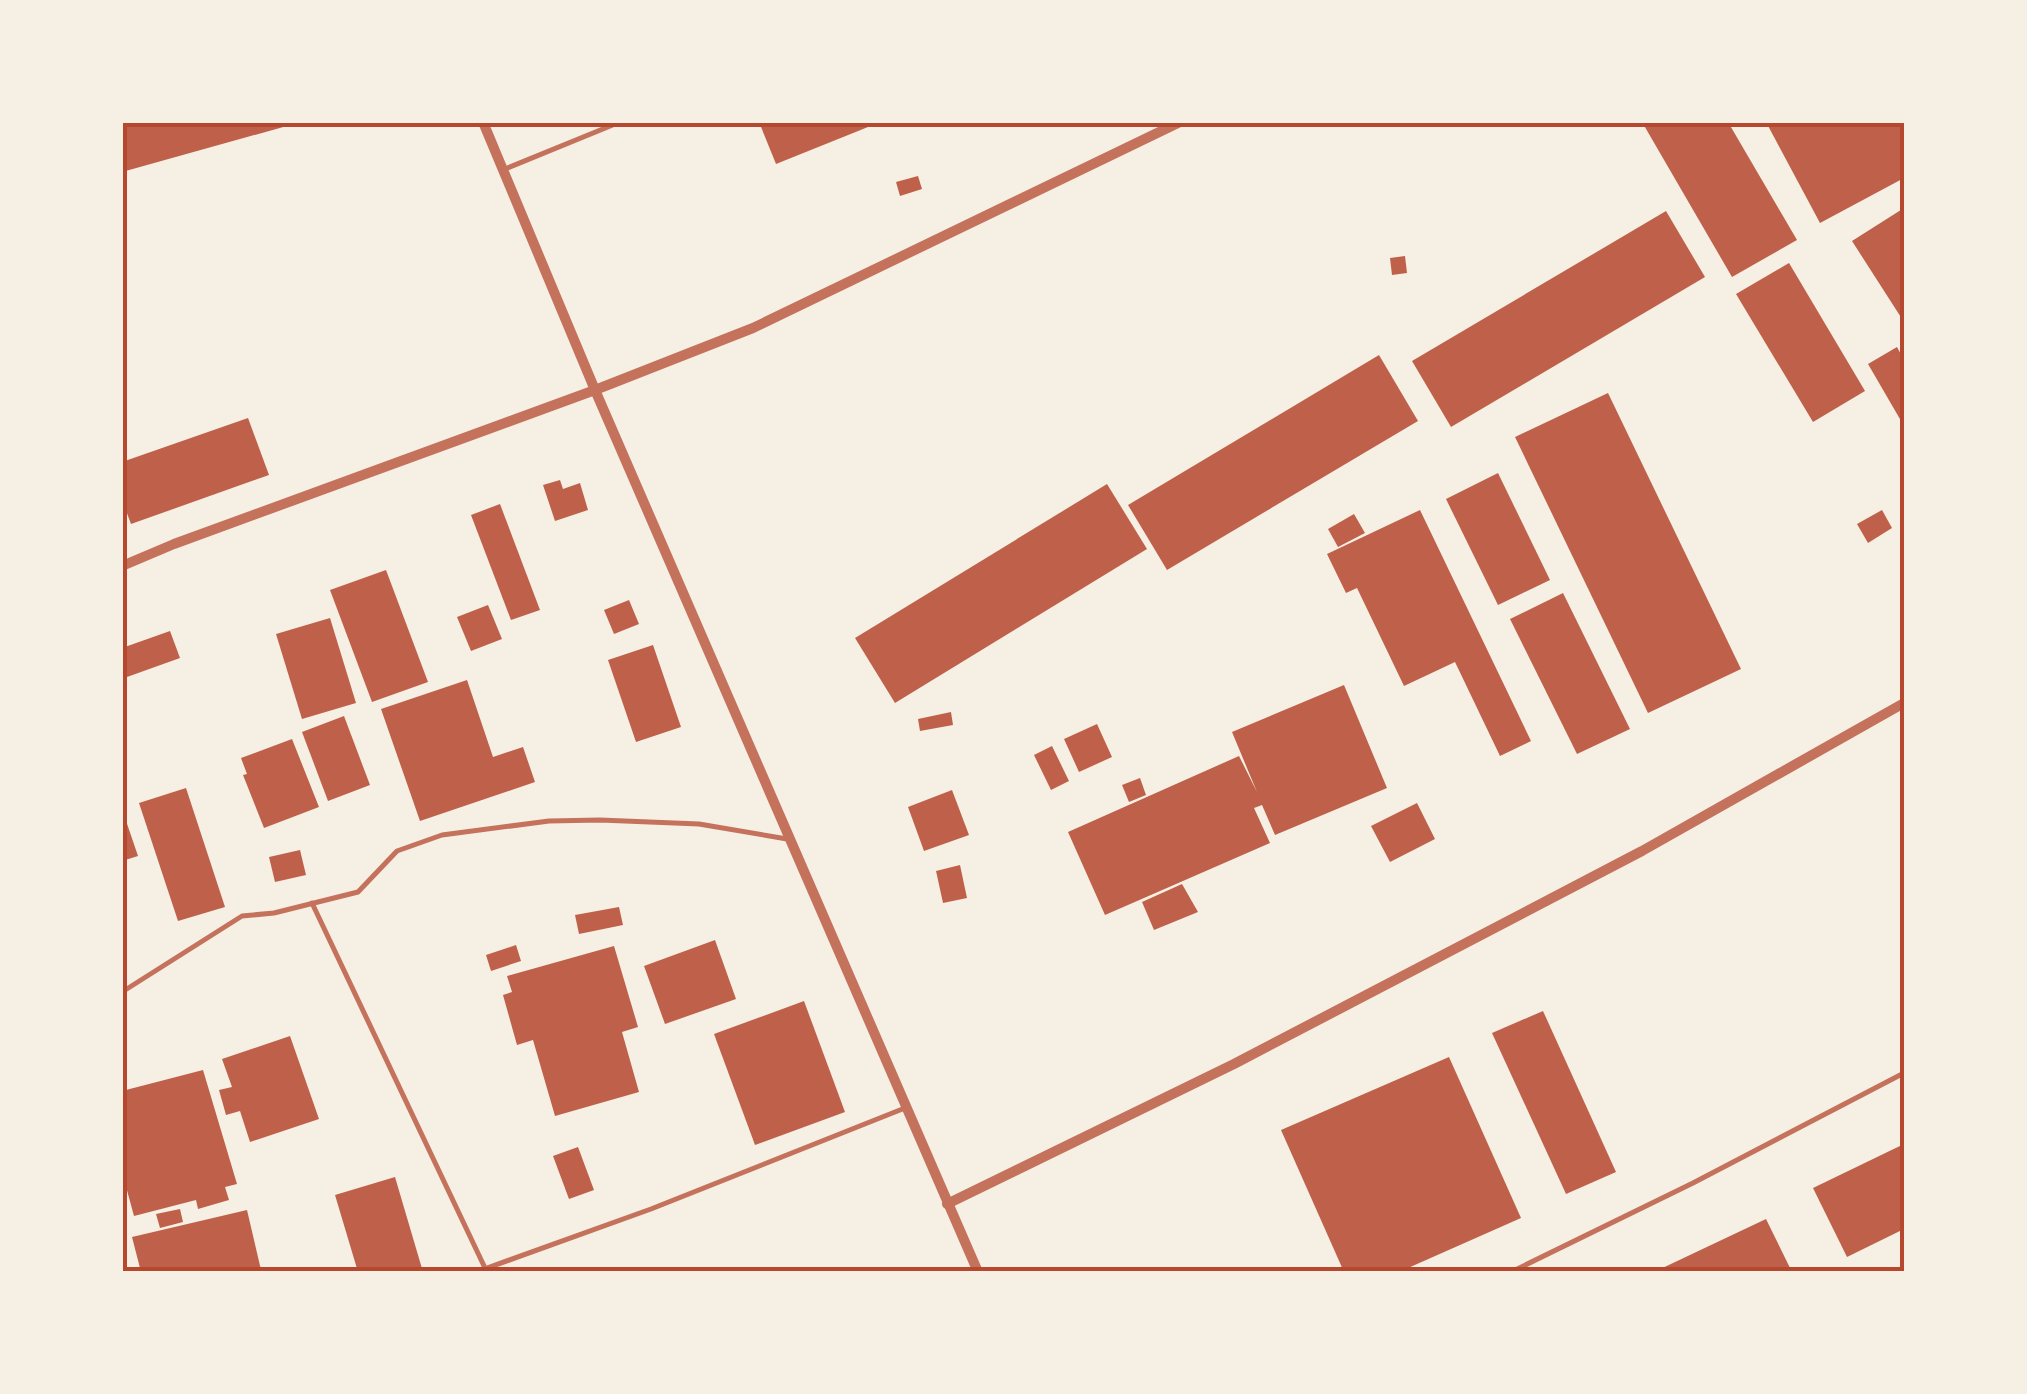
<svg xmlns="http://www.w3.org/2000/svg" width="2027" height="1394" viewBox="0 0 2027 1394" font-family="Jost,sans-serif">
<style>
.building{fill:#bf614a}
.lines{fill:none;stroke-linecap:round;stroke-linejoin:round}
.service{stroke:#c5725c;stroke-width:5}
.minor{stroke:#c5725c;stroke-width:10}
.neatline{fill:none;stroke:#b5482f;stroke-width:4}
</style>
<rect width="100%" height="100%" fill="#f6efe4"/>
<!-- building -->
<g class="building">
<path d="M122,122h172v2l-172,48z"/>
<path d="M759,122h119v1l-102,41z"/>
<path d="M1642,122h86l69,118 -65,37z"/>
<path d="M1766,122h138v56l-84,45z"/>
<path d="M918,176l4,13 -22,7 -4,-14z"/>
<path d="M1904,208v114l-52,-81z"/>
<path d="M1666,211l39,66 -254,150 -39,-66z"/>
<path d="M1405,256l2,17 -15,2 -2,-17z"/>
<path d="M1789,263l76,128 -52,31 -77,-128z"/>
<path d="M1897,347l7,13v66l-36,-62z"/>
<path d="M1379,355l39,66 -251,149 -39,-65z"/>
<path d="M1608,393l133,276 -93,44 -133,-276z"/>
<path d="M248,418l21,57 -138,49 -9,-24v-38z"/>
<path d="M1498,473l52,107 -52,25 -52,-106z"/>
<path d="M560,480l3,9 17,-6 8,27 -33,11 -12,-36z"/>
<path d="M1107,484l40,65 -252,154 -40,-65z"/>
<path d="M500,504l40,106 -29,10 -40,-105z"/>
<path d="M1420,510l111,231 -31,15 -45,-94 -51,24 -47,-98 -11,5 -19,-39z"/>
<path d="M1882,510l10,18 -24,15 -11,-19z"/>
<path d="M1354,514l11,19 -27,14 -10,-18z"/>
<path d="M386,570l42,112 -56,20 -42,-112z"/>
<path d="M1563,593l67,136 -53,25 -67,-135z"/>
<path d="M629,600l10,24 -25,10 -10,-24z"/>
<path d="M488,605l14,34 -31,12 -14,-34z"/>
<path d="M330,618l26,85 -54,16 -26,-85z"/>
<path d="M170,631l10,27 -53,19 -5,-13v-16z"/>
<path d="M653,645l28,82 -45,15 -28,-82z"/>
<path d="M467,680l26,77 30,-10 12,35 -115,39 -39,-112z"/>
<path d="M1344,685l43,103 -112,47 -13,-30 -8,3 16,35 -165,72 -37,-83 171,-76 18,36 -25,-60z"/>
<path d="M951,712l2,13 -33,6 -2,-12z"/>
<path d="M344,716l26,69 -42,16 -26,-69z"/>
<path d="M1097,724l15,33 -33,15 -15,-33z"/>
<path d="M292,739l27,68 -55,21 -21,-53 4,-1 -6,-16z"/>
<path d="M1052,746l17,35 -18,9 -17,-35z"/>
<path d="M1140,778l6,17 -17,7 -7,-17z"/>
<path d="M186,788l39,119 -47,14 -39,-118z"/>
<path d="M952,790l17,45 -45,16 -16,-44z"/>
<path d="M1417,803l18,36 -45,23 -19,-36z"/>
<path d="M122,809l16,47 -16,5z"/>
<path d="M300,850l6,25 -31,7 -6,-25z"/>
<path d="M960,865l7,33 -24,5 -7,-32z"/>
<path d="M1182,884l16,28 -44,18 -12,-28z"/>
<path d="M619,907l4,18 -44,9 -4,-19z"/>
<path d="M715,940l21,59 -71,25 -21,-58z"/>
<path d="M516,945l5,16 -30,10 -5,-16z"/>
<path d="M614,946l24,81 -16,5 17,60 -84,24 -22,-76 -16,5 -14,-50 9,-3 -5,-16z"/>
<path d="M804,1001l41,111 -90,33 -41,-111z"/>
<path d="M1543,1011l73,161 -50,22 -74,-161z"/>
<path d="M290,1036l29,83 -69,23 -10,-31 -14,4 -7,-25 13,-3 -10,-28z"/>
<path d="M1449,1057l72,161 -122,54h-55l-63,-142z"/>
<path d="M203,1070l34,114 -12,3 4,13 -31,9 -2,-9 -62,16 -12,-44v-81z"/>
<path d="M1904,1144v85l-57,28 -34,-69z"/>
<path d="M578,1147l16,43 -25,9 -16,-43z"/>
<path d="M395,1177l28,95h-65l-23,-77z"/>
<path d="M180,1209l3,13 -23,6 -4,-14z"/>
<path d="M247,1210l14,60 -120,2 -9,-35z"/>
<path d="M1766,1219l26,53h-138z"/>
</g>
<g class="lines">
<!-- service -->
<g class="service">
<path d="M505,169l115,-47"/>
<path d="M312,903l173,365"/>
<path d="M122,992l120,-76 32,-3 84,-21 39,-41 45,-16 107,-14 51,-1 99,4 88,15"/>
<path d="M476,1272l175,-63 254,-101"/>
<path d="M1511,1272l182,-89 211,-110"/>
</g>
<!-- minor -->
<g class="minor">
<path d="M483,122l112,268 383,882"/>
<path d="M122,566l52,-22 421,-154 158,-62 427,-206"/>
<path d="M947,1204l287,-140 408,-213 262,-148"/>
</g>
</g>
<!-- border -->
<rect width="2027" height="1394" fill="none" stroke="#f6efe4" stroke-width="250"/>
<rect x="125" y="125" width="1777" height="1144" class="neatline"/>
</svg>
